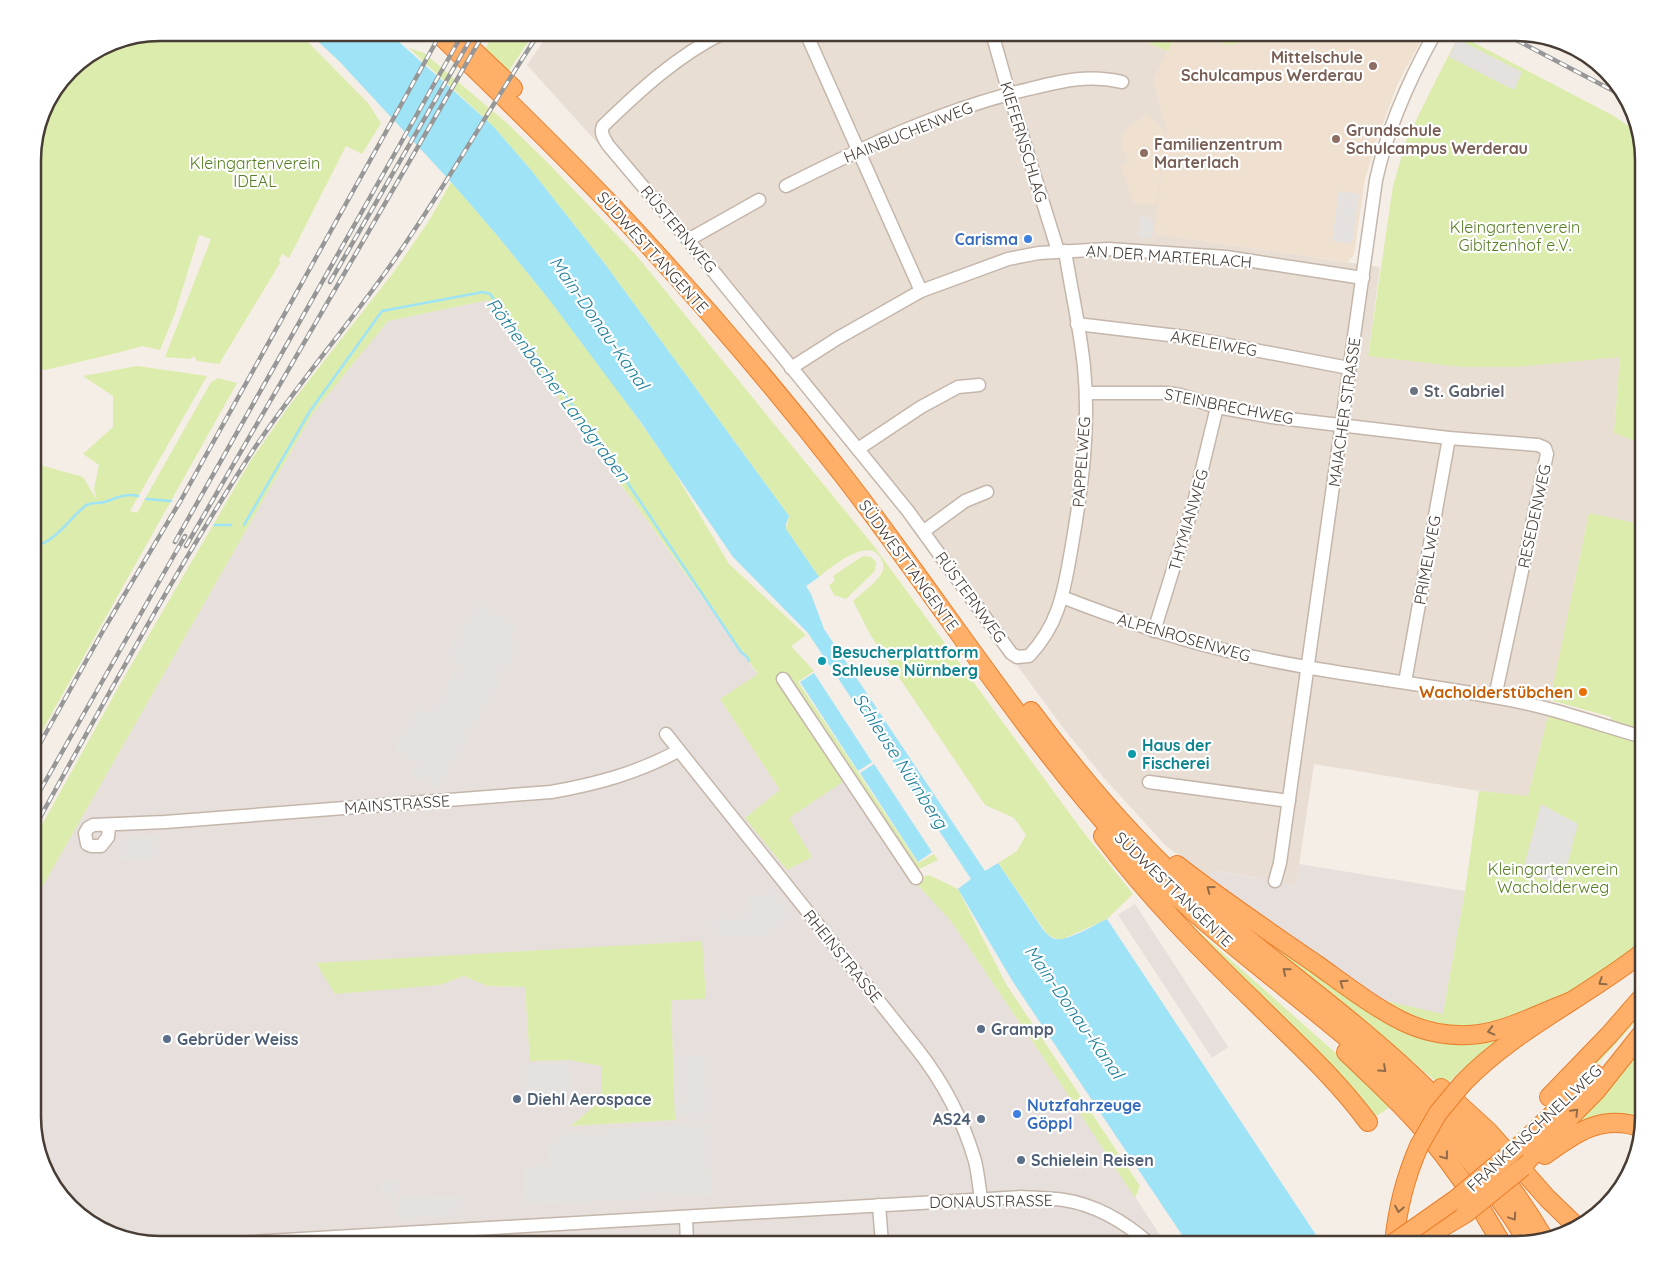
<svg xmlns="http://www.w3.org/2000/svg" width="1676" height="1277" viewBox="0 0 1676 1277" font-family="Quicksand,sans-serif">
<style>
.residential{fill:#e9ded4}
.industrial{fill:#e7dfdb;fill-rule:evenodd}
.education{fill:#efe0cf}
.green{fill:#dcecac}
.parking{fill:#e5e1df}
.water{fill:#9ee3f6}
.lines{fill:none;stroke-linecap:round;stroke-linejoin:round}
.stream{stroke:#9ee3f6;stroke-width:2.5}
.minor-casing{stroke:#c4b6ab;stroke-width:15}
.highway-casing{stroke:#e97f2c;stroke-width:20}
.minor{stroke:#fff;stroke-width:12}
.highway{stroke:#ffaf67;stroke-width:18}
.rail-casing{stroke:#979797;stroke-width:4.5}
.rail{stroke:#fff;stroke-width:2.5;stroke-dasharray:8;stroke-linecap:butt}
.highway-bridge-casing{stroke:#e97f2c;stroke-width:20;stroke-linecap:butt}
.highway-bridge{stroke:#ffaf67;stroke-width:18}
.oneway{stroke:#916b49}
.education-dot{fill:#8d6e63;stroke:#fff;stroke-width:2}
.shop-dot{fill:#3f7fe0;stroke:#fff;stroke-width:2}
.worship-dot{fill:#6b7280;stroke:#fff;stroke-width:2}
.culture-dot{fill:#0f9aa8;stroke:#fff;stroke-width:2}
.food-dot{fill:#e8710a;stroke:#fff;stroke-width:2}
.service-dot{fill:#5c6f8a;stroke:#fff;stroke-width:2}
.labels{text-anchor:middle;stroke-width:4.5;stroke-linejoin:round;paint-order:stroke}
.education-label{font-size:16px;font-weight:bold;fill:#785e54;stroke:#fff;text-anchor:start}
.street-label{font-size:16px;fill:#483d35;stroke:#fff}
.park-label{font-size:16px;fill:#587f23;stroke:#fff}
.shop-label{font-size:16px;font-weight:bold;fill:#366cbe;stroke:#fff;text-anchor:end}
.worship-label{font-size:16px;font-weight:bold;fill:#5b616d;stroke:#fff;text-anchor:start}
.culture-label{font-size:16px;font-weight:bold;fill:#0d838f;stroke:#fff;text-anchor:start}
.food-label{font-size:16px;font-weight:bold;fill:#c56008;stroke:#fff;text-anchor:end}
.service-label{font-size:16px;font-weight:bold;fill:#4e5e75;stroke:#fff;text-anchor:start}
.water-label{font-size:18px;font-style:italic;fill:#217f9b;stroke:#fff}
.rim{fill:none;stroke:#483d35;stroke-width:2.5}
</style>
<rect width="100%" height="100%" fill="#f5eee7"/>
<!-- residential -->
<path class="residential" d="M549,33h576l43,18 -15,30 14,50 -12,103 225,33 -12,89 94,11h54l104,-11 -6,77 29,11v41l-8,38 -46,-10 -39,187 -2,16 -20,80 -49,-5 -165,-27 -18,121 -82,-15 -5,6 -42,-29 -63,-69 -40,-49 -158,-215 -200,-245 -95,-111 -84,-93z"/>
<!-- industrial -->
<g class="industrial">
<path d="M488,300l270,375 -38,24 60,91 -34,28 41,52 2,-52 54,-37 70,99 38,41 106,157 109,166h-1006l-41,-6 -37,-20 -36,-45 -13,-49v-221l280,-490 75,-92zM383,960l323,38 -35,1 4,121 -103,6 29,-26v-34l-31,-6 -40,1 -5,-74 -38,-1 -23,-10 -24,9 -124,-22z"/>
<path d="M1299,864l166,27 -22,124 -75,-18 -159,-121 4,-6 83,15z"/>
<path d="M1135,904l93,143 -16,11 -94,-143z"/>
</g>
<!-- education -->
<g class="education">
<path d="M1176,33h14l38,12 30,-6 4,-6h163l-27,50 -21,56 -12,40 -11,76 -6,7 -194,-28 13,-103 -14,-50z"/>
<path d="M1146,114l20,16 -9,74h-23l-13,-38 8,-3 -9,-20 3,-11z"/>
</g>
<!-- green -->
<g class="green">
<path d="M161,33h138l69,70 13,20 -19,31 -16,-8 -57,112 -7,-4 -3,5 1,4 -61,101 -22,-3 -3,-5 -4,3 -25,-2 46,-118 -12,-4 -24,78 -15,37 -18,-4 -21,6 -76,18 -12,-2v-216l13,-48 30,-39 36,-23z"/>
<path d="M494,33h40l-26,39 -23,-23z"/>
<path d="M1125,33h51l-8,18z"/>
<path d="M1190,33h72l-4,6 -30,6z"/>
<path d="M1459,35l155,81 23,16 6,28v284l-29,-11 6,-76 -104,10h-54l-94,-11 25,-170 13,-45 25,-51z"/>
<path d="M409,48l15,5 84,71 41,40 87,91 237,290 208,284 52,65 -26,25 -44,20h-7l-9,-5 -49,-71 19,-12 9,-16 -12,-17 -29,-13 -114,-169 -18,-35c9,-8 22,-17 28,-27 3,-4 3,-11 0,-15 -11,-24 -50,8 -62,18l-33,-48 3,-13 -184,-252 -74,-94 -38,-44z"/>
<path d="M451,182l45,52 55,68 64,85 54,76 60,101 77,71 -15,11 23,25 -16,11 120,181 16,-9 4,6 -23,11 -65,-94 -61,41 23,39 -25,13 -42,-52 35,-28 -60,-91 38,-25 -270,-374 -100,21 -75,92 -280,490v-62l86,-155 132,-226 41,-58 104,-133 34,-50z"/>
<path d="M137,366l70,10 -77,135 7,2 74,-131 7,-4 19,5 -204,364v-284l50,14 14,23 -3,-11 5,-24 -16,-11 30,-27v-31l-30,-20z"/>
<path d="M1643,485v245l-32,-10v-3l-61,-17 39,-187 46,10z"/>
<path d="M863,556l8,1 5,5 -1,9 -29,28 -12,-4 -5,-10 6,-4 -2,-5z"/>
<path d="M1548,716l95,28v196l-25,21 -62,40 -42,19 -73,10 -73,-33 75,17 22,-123 14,-100 49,5z"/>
<path d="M929,875l29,14 48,95 134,202 -5,12 -78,-120 -106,-157 -38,-41z"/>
<path d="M1163,896l34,34 150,133 43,44 -18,12 -169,-172z"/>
<path d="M1211,900l177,117 116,18 -45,37 -15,16 -91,-76z"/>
<path d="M702,941l4,58 -35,1 4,120 -104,6 30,-26v-34l-31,-6 -40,1 -5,-74 -38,-1 -23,-10 -24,9 -105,9 -19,-31z"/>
<path d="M1643,1004v9c-40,47 -83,90 -129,132l-4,-5c48,-42 91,-88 133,-136z"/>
<path d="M1643,1037l-1,87 -67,6 -4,-7z"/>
</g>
<!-- parking -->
<g class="parking">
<path d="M1457,39l65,33 -8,18 -65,-33z"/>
<path d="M1339,191l20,3 -7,50 -20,-3z"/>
<path d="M1140,215l10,2v3l4,1 -2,17 -14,-1z"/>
<path d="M476,600l42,25 -7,13 11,6 -70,124 -16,21 -25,-14 5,-10 -20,-12 -1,-10 20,-36 14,7 29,-50 -13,-8z"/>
<path d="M1541,804l37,20 -16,60 -40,-11z"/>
<path d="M158,835l1,22 -39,3 -1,-16 6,-7z"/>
<path d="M772,887l23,28 -25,21 -52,2 -11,-13 14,-11 7,8 23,-17 -4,-6 8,-6 4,5z"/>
<path d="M709,1055l3,61 -13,4v4h11l4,72 -192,10 2,-14v-25l24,-2v-19l18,-15 127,-7v-4l-18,-6 -2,-58z"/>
<path d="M570,1062l2,36 -36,3 -1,-2 -12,1 -2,-36z"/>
<path d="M403,1180l-1,10 -7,1 1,7 69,-3 1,6 -7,15 -60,3 -10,-25h-8l-2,-13z"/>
</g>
<!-- water -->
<g class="water">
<path d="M309,33h80l104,93 38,44 74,94 184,252 -3,8v5l33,48 -13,9 5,8 13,35 161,242 13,-8 42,62c4,6 8,12 15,14 12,3 41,-15 52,-20l215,325h-134l-175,-262 -55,-93 13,-10 -163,-246 -75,-76 -91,-133 -91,-122 -55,-68 -45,-52 -112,-121z"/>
<path d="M814,673l58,89 -14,9 -58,-89z"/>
<path d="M874,764l58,88 -14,10 -58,-89z"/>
</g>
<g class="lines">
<!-- stream -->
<g class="stream">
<path d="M146,499l25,2"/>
<path d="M215,525h16"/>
<path d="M244,525l66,-114 72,-100 101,-19 7,2 15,19 104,142 132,197 6,5 2,4"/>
<path d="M33,545c18,2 38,-28 52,-39 5,-4 13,-2 19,-4 14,-4 19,-9 34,-6"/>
</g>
<!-- minor casing -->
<g class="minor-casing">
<g id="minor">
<path d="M723,33c-46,23 -83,57 -120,93 -3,8 1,12 5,19l80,95 220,271 103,142 6,4 12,-1c12,-13 22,-28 28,-45 8,-21 11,-44 15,-66 10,-58 18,-119 12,-178 -4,-39 -13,-78 -19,-116"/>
<path d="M806,33l115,258"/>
<path d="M992,33l17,60 49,158"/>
<path d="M786,186c78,-39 157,-77 243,-97 33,-8 59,-15 93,-7"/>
<path d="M688,240l71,-40"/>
<path d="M1077,324l109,13 163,31"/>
<path d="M791,368l47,-30 83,-47 87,-32 31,-6 69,-4 118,8 137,21"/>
<path d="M1086,393h82l12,2 37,12 55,10 177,21 89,7 7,3 2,6 -52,243"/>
<path d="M858,449l63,-42 37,-20 21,-2"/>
<path d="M924,531l41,-30 22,-9"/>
<path d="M1062,597c49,19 98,37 150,50 92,24 188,33 282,50 51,8 100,26 149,40"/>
<path d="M1154,631l40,-129 23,-95"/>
<path d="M783,679l133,199"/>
<path d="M1405,682l44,-244"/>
<path d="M666,734l251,315c26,33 46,71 58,112 3,12 4,25 6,38"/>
<path d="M1149,782l140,19"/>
<path d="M109,826l-1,11 -7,9h-10l-4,-2 -2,-11 3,-5 5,-3 72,-3 386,-30c46,-8 86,-19 127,-41"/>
<path d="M1275,881l5,-18 96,-683c11,-51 34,-102 59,-147"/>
<path d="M879,1205l3,39"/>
<path d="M686,1217l1,27"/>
<path d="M217,1244l804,-47c14,1 29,1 43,3 33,5 62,23 86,44"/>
</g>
</g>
<!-- highway casing -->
<g class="highway-casing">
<g id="highway">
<path d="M438,33c59,57 118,114 174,173 81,86 158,175 230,268 94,121 176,252 278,366 76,84 170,147 254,221 60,53 112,113 154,181"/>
<path d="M455,33l58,55"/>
<path d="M1031,711c49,66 103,130 165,185 78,68 164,126 237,199 42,43 80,91 111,143"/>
<path d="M1103,836c45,60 97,113 151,165 39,39 81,76 114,121"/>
<path d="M1177,865c45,35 92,67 139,99 28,20 56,42 86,57 20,10 44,15 67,14 35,-2 68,-21 101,-33"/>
<path d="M1346,1052c26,25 53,49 76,76 30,36 57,75 80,116"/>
<path d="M1463,1083c52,-54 122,-85 180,-131"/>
<path d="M1441,1088l48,44 58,66 30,29"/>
<path d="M1549,1097l60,-62 34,-39"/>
<path d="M1517,1148l78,-74"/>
<path d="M1545,1155c30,-22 58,-42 97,-27"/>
<path d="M1523,1167l5,-7 68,-69 47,-59"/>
<path d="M1394,1244c3,-34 11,-66 25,-98"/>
<path d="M1414,1244l51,-30"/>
</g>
</g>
<!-- minor -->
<use href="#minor" class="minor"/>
<!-- highway -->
<use href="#highway" class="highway"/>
<!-- rail casing -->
<g class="rail-casing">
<g id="rail">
<path d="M1503,33l122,64"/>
<path d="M1538,36l62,31"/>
<path d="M330,282l144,-249"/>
<path d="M175,542l288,-509"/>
<path d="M186,546l298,-513"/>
<path d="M33,756l71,-127 77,-129 260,-467"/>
<path d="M33,803l152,-267"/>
<path d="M33,830c71,-127 140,-256 219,-378 41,-62 90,-119 133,-179 56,-78 102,-161 154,-240"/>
</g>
</g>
<!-- rail -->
<use href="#rail" class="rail"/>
<!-- highway-bridge casing -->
<g class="highway-bridge-casing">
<g id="highway-bridge">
<path d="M1419,1146l19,-33 25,-30"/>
<path d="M1465,1214l58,-47"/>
<path d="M1392,1244l64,-45 61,-51"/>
</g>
</g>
<!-- highway-bridge -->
<use href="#highway-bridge" class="highway-bridge"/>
</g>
<!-- one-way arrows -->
<defs><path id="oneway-chevron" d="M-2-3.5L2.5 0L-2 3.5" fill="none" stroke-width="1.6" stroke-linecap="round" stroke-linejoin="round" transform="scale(1.25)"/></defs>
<g class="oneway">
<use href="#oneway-chevron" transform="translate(1210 889) rotate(-144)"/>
<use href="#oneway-chevron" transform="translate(1286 971) rotate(-141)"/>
<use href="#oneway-chevron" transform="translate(1602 982) rotate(147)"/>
<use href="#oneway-chevron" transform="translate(1343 983) rotate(-145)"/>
<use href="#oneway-chevron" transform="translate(1491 1031) rotate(166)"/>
<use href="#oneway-chevron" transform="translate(1383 1069) rotate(42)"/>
<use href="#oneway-chevron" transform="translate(1575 1112) rotate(-46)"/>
<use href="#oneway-chevron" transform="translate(1445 1156) rotate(53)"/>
<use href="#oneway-chevron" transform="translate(1399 1209) rotate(101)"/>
<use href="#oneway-chevron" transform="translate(1513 1217) rotate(56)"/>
</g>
<!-- markers -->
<g class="education-dot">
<circle cx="1373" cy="66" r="5"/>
<circle cx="1336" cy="139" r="5"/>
<circle cx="1144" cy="153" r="5"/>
</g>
<g class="shop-dot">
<circle cx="1028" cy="239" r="5"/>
<circle cx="1017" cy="1114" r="5"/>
</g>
<circle class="worship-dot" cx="1414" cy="391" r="5"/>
<g class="culture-dot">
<circle cx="822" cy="661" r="5"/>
<circle cx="1132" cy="754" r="5"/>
</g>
<circle class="food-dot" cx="1583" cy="692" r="5"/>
<g class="service-dot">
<circle cx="981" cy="1029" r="5"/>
<circle cx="167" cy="1039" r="5"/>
<circle cx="517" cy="1099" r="5"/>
<circle cx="981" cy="1119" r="5"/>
<circle cx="1021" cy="1160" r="5"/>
</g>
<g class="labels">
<!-- education labels -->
<g class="education-label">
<text x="1363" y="63" text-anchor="end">Mittelschule<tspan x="1363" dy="18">Schulcampus Werderau</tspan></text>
<text x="1346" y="136">Grundschule<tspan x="1346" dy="18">Schulcampus Werderau</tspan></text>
<text x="1154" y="150">Familienzentrum<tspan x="1154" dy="18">Marterlach</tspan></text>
</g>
<!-- street labels -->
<g class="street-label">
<text transform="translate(908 132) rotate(-22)" y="6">HAINBUCHENWEG</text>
<text transform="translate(1024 142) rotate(73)" y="6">KIEFERNSCHLAG</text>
<text transform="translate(679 229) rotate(50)" y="6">RÜSTERNWEG</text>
<text transform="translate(653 252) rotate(48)" y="6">SÜDWESTTANGENTE</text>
<text transform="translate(1169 256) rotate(4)" y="6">AN DER MARTERLACH</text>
<text transform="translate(1214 343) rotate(10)" y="6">AKELEIWEG</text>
<text transform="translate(1229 406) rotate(11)" y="6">STEINBRECHWEG</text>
<text transform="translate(1344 412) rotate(-82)" y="6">MAIACHER STRASSE</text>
<text transform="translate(1081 462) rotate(-86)" y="6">PAPPELWEG</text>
<text transform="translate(1534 516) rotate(-78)" y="6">RESEDENWEG</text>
<text transform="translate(1188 520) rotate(-74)" y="6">THYMIANWEG</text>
<text transform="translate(1427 560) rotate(-80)" y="6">PRIMELWEG</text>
<text transform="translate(909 565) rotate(54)" y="6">SÜDWESTTANGENTE</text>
<text transform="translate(971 597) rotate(54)" y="6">RÜSTERNWEG</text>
<text transform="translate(1184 637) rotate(16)" y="6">ALPENROSENWEG</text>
<text transform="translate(397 804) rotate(-4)" y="6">MAINSTRASSE</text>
<text transform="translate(1174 889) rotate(44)" y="6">SÜDWESTTANGENTE</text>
<text transform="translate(843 956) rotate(51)" y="6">RHEINSTRASSE</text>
<text transform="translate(1534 1128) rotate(-43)" y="6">FRANKENSCHNELLWEG</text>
<text transform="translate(991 1201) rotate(-1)" y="6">DONAUSTRASSE</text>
</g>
<!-- park labels -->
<g class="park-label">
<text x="255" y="169">Kleingartenverein<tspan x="255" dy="18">IDEAL</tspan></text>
<text x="1515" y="233">Kleingartenverein<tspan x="1515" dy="18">Gibitzenhof e.V.</tspan></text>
<text x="1553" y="875">Kleingartenverein<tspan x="1553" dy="18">Wacholderweg</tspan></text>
</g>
<!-- shop labels -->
<g class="shop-label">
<text x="1018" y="245">Carisma</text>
<text x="1027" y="1111" text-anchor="start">Nutzfahrzeuge<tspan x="1027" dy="18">Göppl</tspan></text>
</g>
<!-- worship labels -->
<g class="worship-label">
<text x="1424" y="397">St. Gabriel</text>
</g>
<!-- culture labels -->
<g class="culture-label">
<text x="832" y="658">Besucherplattform<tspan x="832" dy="18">Schleuse Nürnberg</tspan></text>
<text x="1142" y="751">Haus der<tspan x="1142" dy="18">Fischerei</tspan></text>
</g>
<!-- food labels -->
<g class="food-label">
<text x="1573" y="698">Wacholderstübchen</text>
</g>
<!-- service labels -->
<g class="service-label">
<text x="991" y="1035">Grampp</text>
<text x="177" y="1045">Gebrüder Weiss</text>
<text x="527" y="1105">Diehl Aerospace</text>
<text x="971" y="1125" text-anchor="end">AS24</text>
<text x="1031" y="1166">Schielein Reisen</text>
</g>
<!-- water labels -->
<g class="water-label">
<text transform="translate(599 323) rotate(55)" y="6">Main-Donau-Kanal</text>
<text transform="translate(558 390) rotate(53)" y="6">Röthenbacher Landgraben</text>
<text transform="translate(900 761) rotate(57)" y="6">Schleuse Nürnberg</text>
<text transform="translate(1074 1012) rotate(55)" y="6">Main-Donau-Kanal</text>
</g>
</g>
<!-- crop -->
<path d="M0 0H1676V1277H0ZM160 41H1516A119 119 0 0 1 1635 160V1117A119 119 0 0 1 1516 1236H160A119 119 0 0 1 41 1117V160A119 119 0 0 1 160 41Z" fill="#fff" fill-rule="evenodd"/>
<path class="rim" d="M160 41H1516A119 119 0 0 1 1635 160V1117A119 119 0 0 1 1516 1236H160A119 119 0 0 1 41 1117V160A119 119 0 0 1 160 41Z"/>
</svg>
